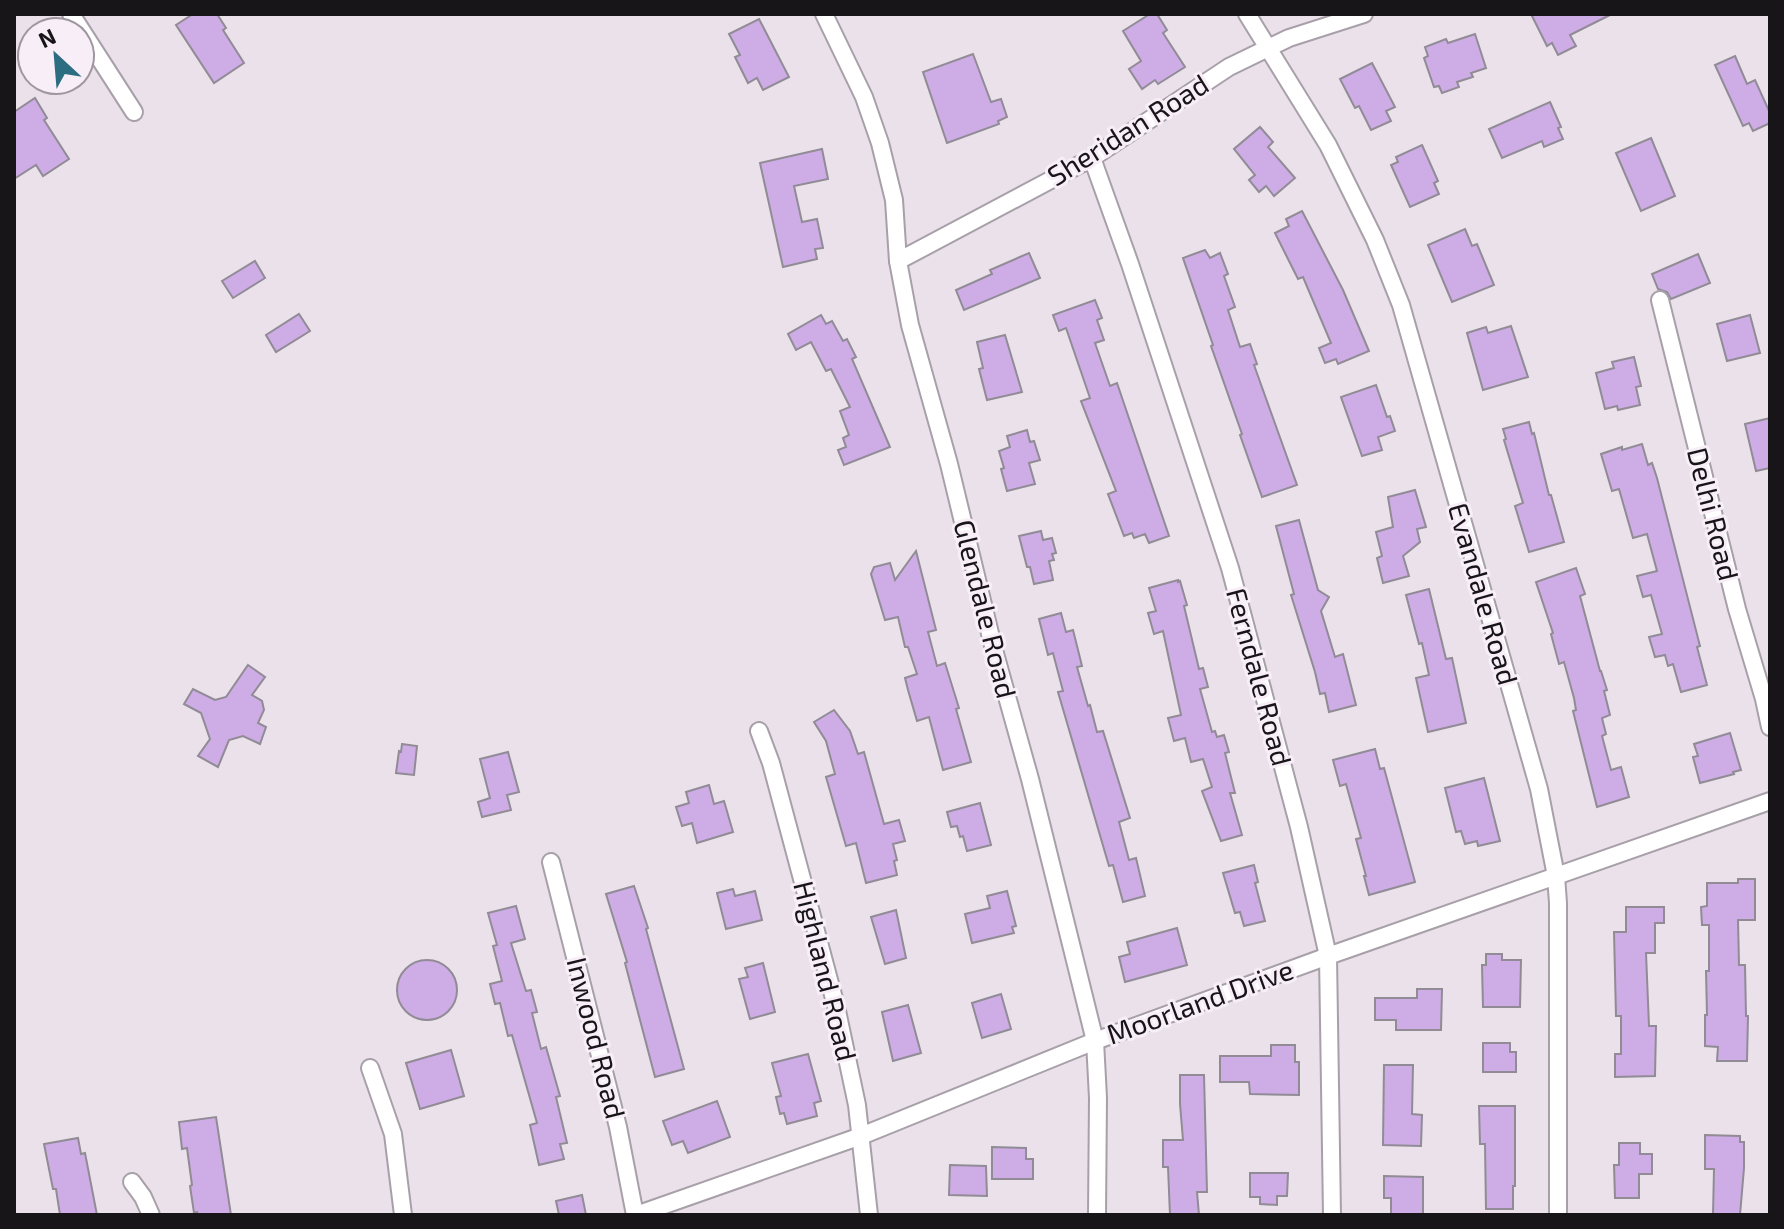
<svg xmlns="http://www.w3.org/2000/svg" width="1784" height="1229" viewBox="0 0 1784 1229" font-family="'Exo 2',sans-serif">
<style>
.building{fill:#ceade7;stroke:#908b95;stroke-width:2}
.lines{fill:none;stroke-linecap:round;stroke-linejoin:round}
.street-casing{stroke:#a8a0a9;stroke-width:20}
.street{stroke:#fff;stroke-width:16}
.labels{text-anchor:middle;stroke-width:6;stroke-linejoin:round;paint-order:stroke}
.street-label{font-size:28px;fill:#181518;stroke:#f7eef7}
</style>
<rect width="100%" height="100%" fill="#eae1ea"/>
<!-- building -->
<g class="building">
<path d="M193,14h24l9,14 -3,2 21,33 -30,20 -38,-58z"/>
<path d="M1150,14h7l10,16 -4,3 22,34 -27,17 -3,-4 -13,9 -13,-20 12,-8 -18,-30z"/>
<path d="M1531,14h81l-42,21 6,11 -18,9 -6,-12 -5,3z"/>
<path d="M759,19l30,58 -26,13 -6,-12 -9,5 -13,-26 5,-2 -11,-21z"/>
<path d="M1475,34l11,34 -15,5 2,4 -16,5 2,5 -17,6 -3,-7 -5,1 -10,-29 4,-2 -3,-9 21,-8 2,4z"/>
<path d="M973,54l18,48 10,-3 6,18 -9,4 1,3 -52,19 -24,-71z"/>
<path d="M1735,56l12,28 8,-4 15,33v10l-17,8 -4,-8 -6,3 -28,-61z"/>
<path d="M1372,63l23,44 -9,4 5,10 -20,9 -12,-24 -4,2 -15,-29z"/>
<path d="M35,98l12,20 -3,2 25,39 -26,17 -7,-11 -22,14v-67z"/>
<path d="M1550,102l11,25 -3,1 5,11 -19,8 -2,-6 -40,17 -13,-29z"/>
<path d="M1260,127l13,15 -5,5 27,31 -21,18 -8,-10 -7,6 -10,-12 6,-5 -21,-26z"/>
<path d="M1651,138l24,58 -34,15 -25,-58z"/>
<path d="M1422,145l16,36 -4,2 5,11 -29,13 -19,-42 7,-3 -2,-5z"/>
<path d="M822,149l6,30 -34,7 8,36 15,-3 6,29 -8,1 2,10 -34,8 -23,-104z"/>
<path d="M1302,211l41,79 26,61 -31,13 -2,-5 -11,4 -6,-15 12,-5 -28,-66 -5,2 -23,-46 14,-7 -3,-7z"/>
<path d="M1465,229l7,17 5,-2 17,41 -42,17 -24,-57z"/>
<path d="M1205,250l5,8 10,-5 8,21 -4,2 11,31 -7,3 12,37 10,-3 7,20 -3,1 43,120 -35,12 -22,-62 2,-1 -31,-88 2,-1 -30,-87z"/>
<path d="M1029,253l11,25 -76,32 -8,-20 36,-16 -2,-4z"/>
<path d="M1698,254l12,29 -39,16 -4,-7 -9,-3 -6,-15z"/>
<path d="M255,261l10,17 -32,20 -11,-17z"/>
<path d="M1095,300l7,18 -5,2 7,20 -9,3 15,43 7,-3 52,153 -20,7 -4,-9 -11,4 -2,-5 -8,3 -16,-42 8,-3 -35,-90 9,-3 -24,-70 -7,3 -6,-16z"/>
<path d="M299,314l11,17 -34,21 -10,-17z"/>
<path d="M821,315l5,9 6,-3 11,20 4,-2 9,18 -4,2 38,88 -46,18 -6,-15 8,-3 -3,-9 6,-3 -9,-24 10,-4 -19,-38 -5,2 -15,-29 -15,8 -8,-16z"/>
<path d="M1750,315l10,38 -33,8 -10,-37z"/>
<path d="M1511,326l17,51 -45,13 -16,-57 19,-6 2,6z"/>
<path d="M1005,335l17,57 -35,8 -8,-31 4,-1 -6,-26z"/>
<path d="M1634,357l7,29 -5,1 4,18 -22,5 -1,-4 -12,3 -9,-36 18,-5 -2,-6z"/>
<path d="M1376,385l11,32 3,-1 5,15 -17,6 4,13 -20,6 -21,-59z"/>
<path d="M1770,418v50l-14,3 -11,-47z"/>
<path d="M1529,422l3,12 2,-1 15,62h2l13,47 -35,10 -14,-46 8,-3 -19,-63 2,-1 -3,-10z"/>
<path d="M1027,430l3,12 4,-1 6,19 -11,3 6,21 -28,7 -6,-22 3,-1 -5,-17 11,-4 -3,-11z"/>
<path d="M1642,444l6,21 4,-2 5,15 43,168 -3,1 10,38 -26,7 -8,-28 -5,2 -3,-11 -10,2 -6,-20 13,-3 -11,-39 -8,2 -6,-21 20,-5 -10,-37 -14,4 -14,-49 -7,2 -11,-37 21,-7v3z"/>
<path d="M1415,490l11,37 -9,2 3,13 -17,14 6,20 -26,7 -6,-25 5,-2 -6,-24 17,-5 -5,-30z"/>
<path d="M1299,520l19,70 11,7 -8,14 14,46 8,-3 13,51 -27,7 -4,-19 -5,1 -5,-22 -24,-77 3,-1 -18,-68z"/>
<path d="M1041,531l2,9 9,-2 4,15 -4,1 2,6 -5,1 4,19 -19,4 -4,-17h-3l-8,-31z"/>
<path d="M916,551l20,79 -8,2 9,34 8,-3 14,45 -3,1 15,53 -28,8 -14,-53 -12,4 -9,-31 -3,-12 12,-4 -9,-27h-3l-7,-30 -13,3 -14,-46 3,-7 16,-4 5,17z"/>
<path d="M1576,568l9,26 -5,2 20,75h1l6,19 -3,1 6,24 -8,3 4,16 -4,2 9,34 10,-3 8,30 -32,10 -24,-96 3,-1 -2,-12 -10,-36 -5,2 -8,-30 2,-1 -17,-51z"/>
<path d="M1178,580v2l2,-1 7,24 -3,1 15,63 4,-1 5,19 -8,2 12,43 3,-1 2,6 7,-2 5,17 -4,1 10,40h-5l12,42 -21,6 -19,-50 10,-4 -9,-28 -12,3 -6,-24 -11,3 -6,-23 13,-3 -18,-84 -9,3 -6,-21 8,-2 -7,-23z"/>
<path d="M1429,589l17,70 6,-1 14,65 -38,9 -12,-54 13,-3 -7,-32 -3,1 -13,-49z"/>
<path d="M1061,613l5,19 7,-2 9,36 -5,1 11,39 2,-1 7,27 6,-1 27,87 -11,4 10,38 7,-2 9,38 -22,6 -10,-37 -4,1 -51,-174 5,-1 -10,-38 -5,2 -9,-36z"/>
<path d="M248,665l17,12 -13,18 10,6 2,9 -6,13 8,4 -6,17 -17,-8 -14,4 -11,27 -20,-11 12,-17 -9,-26 -17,-9 9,-15 22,11 11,-3z"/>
<path d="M834,710l16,21 8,23 6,-2 20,72 15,-4 6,21 -12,3 4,16 -3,1 3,14 -31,8 -10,-40 -10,3 -20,-69 9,-3 -9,-33 -12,-19z"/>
<path d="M1730,733l11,37 -8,2 1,2 -34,9 -7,-26 5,-1 -4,-12z"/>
<path d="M402,744l15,2 -3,29 -18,-2 3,-22 2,1z"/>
<path d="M1375,749l5,20 4,-1 31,114 -46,13 -5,-19h2l-10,-37 5,-1 -15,-54 -6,2 -7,-26z"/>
<path d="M508,752l11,40 -12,3 4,15 -29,7 -4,-15 12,-4 -10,-39z"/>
<path d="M1484,778l16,63 -22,5 -1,-5 -12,3 -4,-13 -5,1 -11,-44z"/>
<path d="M709,785l5,19 10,-3 9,31 -36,11 -5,-20 -10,3 -6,-19 13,-4 -3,-11z"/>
<path d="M980,803l11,42 -24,6 -4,-15 -3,1 -3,-11 -6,1 -4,-15z"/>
<path d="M1254,865l4,17 -3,1 10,38 -21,5 -4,-14 -5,1 -12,-40z"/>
<path d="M1738,879h17v41h-17l1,45h6l1,51h2l-1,45h-30l1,-14 -13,-1v-31h2l-1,-44h3v-46h-7l-1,-18 6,-1v-23h31z"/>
<path d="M634,886l14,42 -2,1 38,140 -29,8 -30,-114 2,-1 -21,-68z"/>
<path d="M733,889l2,7 20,-5 7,29 -36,9 -9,-36z"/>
<path d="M1007,891l9,35 -4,1 2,6 -42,10 -7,-29 25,-6 -3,-12z"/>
<path d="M516,906l9,33 -14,4 15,48 5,-1 6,22 -5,1 9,36 5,-2 14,49 -4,1 11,46 -7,1 4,15 -25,6 -9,-40 7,-2 -25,-88 -4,1 -8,-33 -5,1 -5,-20 12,-3 -9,-35 4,-1 -9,-32z"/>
<path d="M1626,907h38v16h-9v30h-9l3,73h7l-1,50 -40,1v-23h6v-38h-5l-2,-84h12z"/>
<path d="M896,910l10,48 -21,6 -14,-47z"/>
<path d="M1177,928l10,37 -62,17 -6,-25 11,-3 -3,-12z"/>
<path d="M1486,954h16v6h19l-1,47h-37l-1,-42h4z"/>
<circle cx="427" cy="990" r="30"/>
<path d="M763,963l12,49 -25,7 -11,-40 9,-2 -3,-9z"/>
<path d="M1417,989h25l-1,41h-45v-10h-21v-22h42z"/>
<path d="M1001,994l10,35 -29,9 -10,-35z"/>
<path d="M908,1005l13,48 -28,8 -11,-49z"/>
<path d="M1483,1043h27v9h6v20h-33z"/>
<path d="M1271,1045h24v17h4v33l-49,-1 -1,-12h-29v-26h51z"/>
<path d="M451,1050l13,46 -44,13 -14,-46z"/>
<path d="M808,1054l13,47 -7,2 3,13 -30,8 -3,-11 -4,1 -4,-17 5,-1 -9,-33z"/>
<path d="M1384,1065h29l-1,49 10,1 -1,31 -38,-1z"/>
<path d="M1180,1075h24l3,117h-10l2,23h-29l-2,-48h-5v-27h20l-3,-36z"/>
<path d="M717,1101l13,36 -42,16 -5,-12 -11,4 -9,-24z"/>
<path d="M1479,1106h36v80h-2v23h-27l-1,-65h-5z"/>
<path d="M216,1117l15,98h-33l-1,-3 -3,1 -4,-27 2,-1 -5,-37 -5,1 -3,-27z"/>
<path d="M1705,1135l35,1v6h4v26l-4,47h-27l1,-46h-9z"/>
<path d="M78,1138l3,16 4,-1 12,62h-37l-4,-26h-3l-9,-45z"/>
<path d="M1619,1143h21v11h12v20h-13v24h-24l-1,-33h5z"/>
<path d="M992,1147l34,1v11h7v20h-41z"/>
<path d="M950,1165l36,1 1,30 -38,-1z"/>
<path d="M1250,1173h38l-1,23h-10v9l-17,-1v-7h-10z"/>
<path d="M1384,1176l39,1v38h-32v-17h-7z"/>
<path d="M582,1195l4,20h-27l-3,-14z"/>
</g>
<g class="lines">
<!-- street casing -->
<g class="street-casing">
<g id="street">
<path d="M71,14l63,98"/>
<path d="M824,14l40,83 16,46 14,57 4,61 12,64 39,139 45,186 36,129 65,262 3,57 -1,117"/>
<path d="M1247,14l81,131 47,95 26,65 138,484 17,87 2,27v312"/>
<path d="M1092,158l38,106 100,304 69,259 29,129 4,259"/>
<path d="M898,261l194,-103 137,-91 60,-29 75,-24"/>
<path d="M1660,300l77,309 27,90 6,28"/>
<path d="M759,731l12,32 65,243 21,99 12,110"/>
<path d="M551,862l67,265 17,88"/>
<path d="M370,1068l23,66 10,81"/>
<path d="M132,1182l11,15 8,18"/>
<path d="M636,1215l225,-79 234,-95 233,-85 442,-155"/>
</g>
</g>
<!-- street -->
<use href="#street" class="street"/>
</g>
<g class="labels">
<!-- street labels -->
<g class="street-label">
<text transform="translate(1128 130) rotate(-32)" y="10">Sheridan Road</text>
<text transform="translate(1713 514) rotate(76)" y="10">Delhi Road</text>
<text transform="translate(1483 594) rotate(74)" y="10">Evandale Road</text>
<text transform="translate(985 609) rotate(76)" y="10">Glendale Road</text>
<text transform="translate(1259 677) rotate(75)" y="10">Ferndale Road</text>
<text transform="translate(825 971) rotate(76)" y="10">Highland Road</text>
<text transform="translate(1200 1002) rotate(-20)" y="10">Moorland Drive</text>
<text transform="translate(596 1038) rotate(76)" y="10">Inwood Road</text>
</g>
</g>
<!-- border -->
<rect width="1784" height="1229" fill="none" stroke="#181518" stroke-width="32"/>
<!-- north arrow -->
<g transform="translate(56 56) rotate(334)"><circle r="38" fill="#f7eef7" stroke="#9e979e" stroke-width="2"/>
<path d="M0-6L14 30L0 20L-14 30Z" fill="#2d6d82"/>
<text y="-12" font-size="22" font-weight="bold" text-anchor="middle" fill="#181518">N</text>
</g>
</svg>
